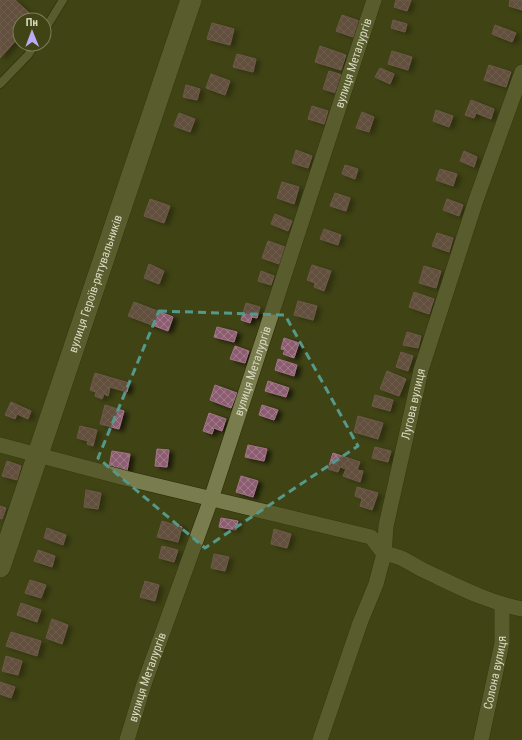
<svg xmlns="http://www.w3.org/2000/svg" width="522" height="740" viewBox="0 0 522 740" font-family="'Roboto Condensed',sans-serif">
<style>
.building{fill:url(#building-cross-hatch);stroke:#a47488;filter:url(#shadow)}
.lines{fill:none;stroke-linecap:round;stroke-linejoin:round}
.lane-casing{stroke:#272905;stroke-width:10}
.street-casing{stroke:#272905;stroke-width:16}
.secondary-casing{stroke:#272905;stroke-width:22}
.lane{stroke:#797c4d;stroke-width:8}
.street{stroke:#797c4d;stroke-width:15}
.secondary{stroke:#797c4d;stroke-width:21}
.marked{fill:none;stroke:#55998b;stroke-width:3;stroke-dasharray:8 5;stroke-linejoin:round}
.labels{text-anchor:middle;stroke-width:3;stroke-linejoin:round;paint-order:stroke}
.street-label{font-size:12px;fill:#d7dac1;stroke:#404314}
</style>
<defs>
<pattern id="building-cross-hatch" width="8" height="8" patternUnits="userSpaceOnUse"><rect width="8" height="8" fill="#8c5d71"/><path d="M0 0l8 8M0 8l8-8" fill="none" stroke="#a17b8a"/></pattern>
<filter id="shadow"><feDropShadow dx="4.5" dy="2.5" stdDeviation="2" flood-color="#0009"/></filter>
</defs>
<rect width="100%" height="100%" fill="#404314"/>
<!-- building -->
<g class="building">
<path d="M0,0h15l21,19 -16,1v16l-20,22z"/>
<path d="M396,0h15l-4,11 -13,-4z"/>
<path d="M510,0h12v10l-13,-4z"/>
<path d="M342,15l17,6 -6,16 -17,-6z"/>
<path d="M393,20l14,4 -2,8 -14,-4z"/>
<path d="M212,23l22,6 -4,16 -23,-6z"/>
<path d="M495,25l21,8 -4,9 -20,-8z"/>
<path d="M320,46l26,9 -5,15 -26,-8z"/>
<path d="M392,51l20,6 -4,13 -20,-6z"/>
<path d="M237,54l19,5 -3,13 -20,-5z"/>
<path d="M489,65l22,7 -5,15 -22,-7z"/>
<path d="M380,68l14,6 -4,10 -15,-7z"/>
<path d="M329,71l13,4 -6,18 -13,-4z"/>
<path d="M211,74l19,7 -5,14 -19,-7z"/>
<path d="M186,85l14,4 -3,11 -14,-3z"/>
<path d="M471,100l23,9 -3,10 -15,-6 -2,5 -9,-3z"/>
<path d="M312,106l16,5 -4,13 -16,-5z"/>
<path d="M436,110l17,6 -4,11 -16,-6z"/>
<path d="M362,112l12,5 -5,15 -13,-4z"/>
<path d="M179,113l16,6 -5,13 -16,-6z"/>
<path d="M296,150l16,6 -4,12 -16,-5z"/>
<path d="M464,151l13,6 -3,10 -14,-6z"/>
<path d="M345,165l13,4 -3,10 -13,-5z"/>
<path d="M440,169l17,5 -4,12 -17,-6z"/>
<path d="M282,182l17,5 -5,17 -17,-6z"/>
<path d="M335,193l15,5 -4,13 -16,-5z"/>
<path d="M150,199l20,7 -6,17 -20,-7z"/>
<path d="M447,199l16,6 -4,11 -16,-6z"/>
<path d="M275,214l17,7 -4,10 -17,-7z"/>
<path d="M324,229l17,6 -3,10 -18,-6z"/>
<path d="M437,233l16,5 -4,14 -17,-6z"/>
<path d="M268,241l17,6 -6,17 -17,-6z"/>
<path d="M149,264l15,7 -5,13 -15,-6z"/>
<path d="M312,265l19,6 -7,20 -10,-4 1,-4 -8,-3z"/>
<path d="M424,266l17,5 -5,17 -17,-5z"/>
<path d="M261,271l13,5 -3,9 -13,-4z"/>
<path d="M414,292l20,7 -5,15 -20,-7z"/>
<path d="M298,301l19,5 -4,14 -19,-5z"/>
<path d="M134,302l39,15 -5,14 -40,-15z"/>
<path d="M246,303l14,4 -3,11 -5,-1 -2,6 -9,-3z"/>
<path d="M217,327l20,5 -3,10 -20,-5z"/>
<path d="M407,332l14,4 -3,12 -15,-3z"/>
<path d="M284,338l15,5 -5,15 -11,-4 2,-4 -4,-1z"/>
<path d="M235,346l14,5 -4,12 -15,-4z"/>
<path d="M401,352l12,4 -5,15 -12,-4z"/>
<path d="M278,359l19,6 -3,11 -19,-6z"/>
<path d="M387,371l19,8 -7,17 -19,-7z"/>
<path d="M95,373l34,10 -2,9 -17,-5 -2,9 -4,-2 -2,5 -7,-3 1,-4 -6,-2z"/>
<path d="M268,381l21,7 -3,9 -21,-6z"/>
<path d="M215,385l22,8 -6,15 -21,-8z"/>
<path d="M375,395l18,5 -3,11 -18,-5z"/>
<path d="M11,402l20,9 -3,8 -11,-5 -2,5 -10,-4z"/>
<path d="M105,405l19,6 -5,18 -19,-5z"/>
<path d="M262,405l16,5 -4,10 -15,-5z"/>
<path d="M209,413l17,6 -4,12 -8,-3 -2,6 -9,-3z"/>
<path d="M358,416l25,7 -5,16 -24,-7z"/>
<path d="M80,426l17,4 -4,16 -6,-2 1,-3 -11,-3z"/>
<path d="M248,445l19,4 -3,12 -19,-4z"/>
<path d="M375,447l16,4 -3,11 -16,-4z"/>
<path d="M157,449l12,1 -2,17 -12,-1z"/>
<path d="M112,451l18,3 -3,17 -18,-3z"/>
<path d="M333,453l27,9 -3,8 6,1 -3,11 -17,-6 3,-7 -6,-2 -2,5 -10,-3z"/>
<path d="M7,461l14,5 -4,14 -15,-4z"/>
<path d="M241,476l17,5 -5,16 -17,-5z"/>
<path d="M357,487l21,6 -6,17 -12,-4 2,-7 -7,-3z"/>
<path d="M86,490l15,3 -3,16 -14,-2z"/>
<path d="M0,506l6,2 -4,11 -2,-1z"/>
<path d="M221,518l17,3 -2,9 -17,-3z"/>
<path d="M162,521l20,6 -4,15 -21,-5z"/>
<path d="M47,528l19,7 -3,10 -19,-7z"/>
<path d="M274,529l17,5 -4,14 -16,-4z"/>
<path d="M162,546l16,4 -4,12 -15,-4z"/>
<path d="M38,550l17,6 -3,11 -18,-6z"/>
<path d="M214,554l15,3 -4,14 -14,-3z"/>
<path d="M30,580l16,5 -5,13 -16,-5z"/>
<path d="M145,581l14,4 -4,16 -15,-4z"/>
<path d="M21,603l20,7 -4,12 -20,-7z"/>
<path d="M52,619l16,6 -6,19 -16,-6z"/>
<path d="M11,632l30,9 -4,15 -31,-10z"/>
<path d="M6,656l16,5 -4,14 -16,-4z"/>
<path d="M0,682l15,5 -4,11 -11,-4z"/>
</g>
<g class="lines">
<!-- lane casing -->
<g class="lane-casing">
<g id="lane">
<path d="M44,31l19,-31"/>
<path d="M0,84l28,-29 7,-11"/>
</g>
</g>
<!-- street casing -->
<g class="street-casing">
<g id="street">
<path d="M0,445l125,33 246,59 13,17c18,1 26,10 41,17 32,15 62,31 97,38"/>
<path id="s1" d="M127,740l17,-56 67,-185 163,-499"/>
<path id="s2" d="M320,740l40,-117 16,-39 8,-30 2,-28 35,-156 55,-170 46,-128"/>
<path id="s3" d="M481,740l21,-97v-38"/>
</g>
</g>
<!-- secondary casing -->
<g class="secondary-casing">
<g id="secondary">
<path id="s4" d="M0,567l191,-567"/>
</g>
</g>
<!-- lane -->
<use href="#lane" class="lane"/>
<!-- street -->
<use href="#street" class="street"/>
<!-- secondary -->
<use href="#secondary" class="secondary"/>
</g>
<!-- marked area -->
<path d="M0 0H522V740H0ZM159,311l126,4 73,131 -153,102 -107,-90z" fill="#404314" fill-opacity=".55" fill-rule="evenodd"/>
<path class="marked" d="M159,311l126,4 73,131 -153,102 -107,-90z"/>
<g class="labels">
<!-- street labels -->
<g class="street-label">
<text dy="4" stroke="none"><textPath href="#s1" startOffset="714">вулиця Металургів</textPath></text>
<text dy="4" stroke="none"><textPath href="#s4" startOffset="299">вулиця Героїв-рятувальників</textPath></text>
<text dy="4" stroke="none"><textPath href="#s1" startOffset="390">вулиця Металургів</textPath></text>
<text dy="4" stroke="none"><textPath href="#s2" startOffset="350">Лугова вулиця</textPath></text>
<text dy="4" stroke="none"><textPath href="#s3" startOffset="69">Солона вулиця</textPath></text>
<text dy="4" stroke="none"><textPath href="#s1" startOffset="66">вулиця Металургів</textPath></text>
</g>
</g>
<!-- north arrow -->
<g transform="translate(32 32) rotate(359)"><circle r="19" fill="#404314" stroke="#7c7f59"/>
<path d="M0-3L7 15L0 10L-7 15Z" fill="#b9abf7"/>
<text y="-6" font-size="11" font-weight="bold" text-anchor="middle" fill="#d7dac1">Пн</text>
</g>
</svg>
